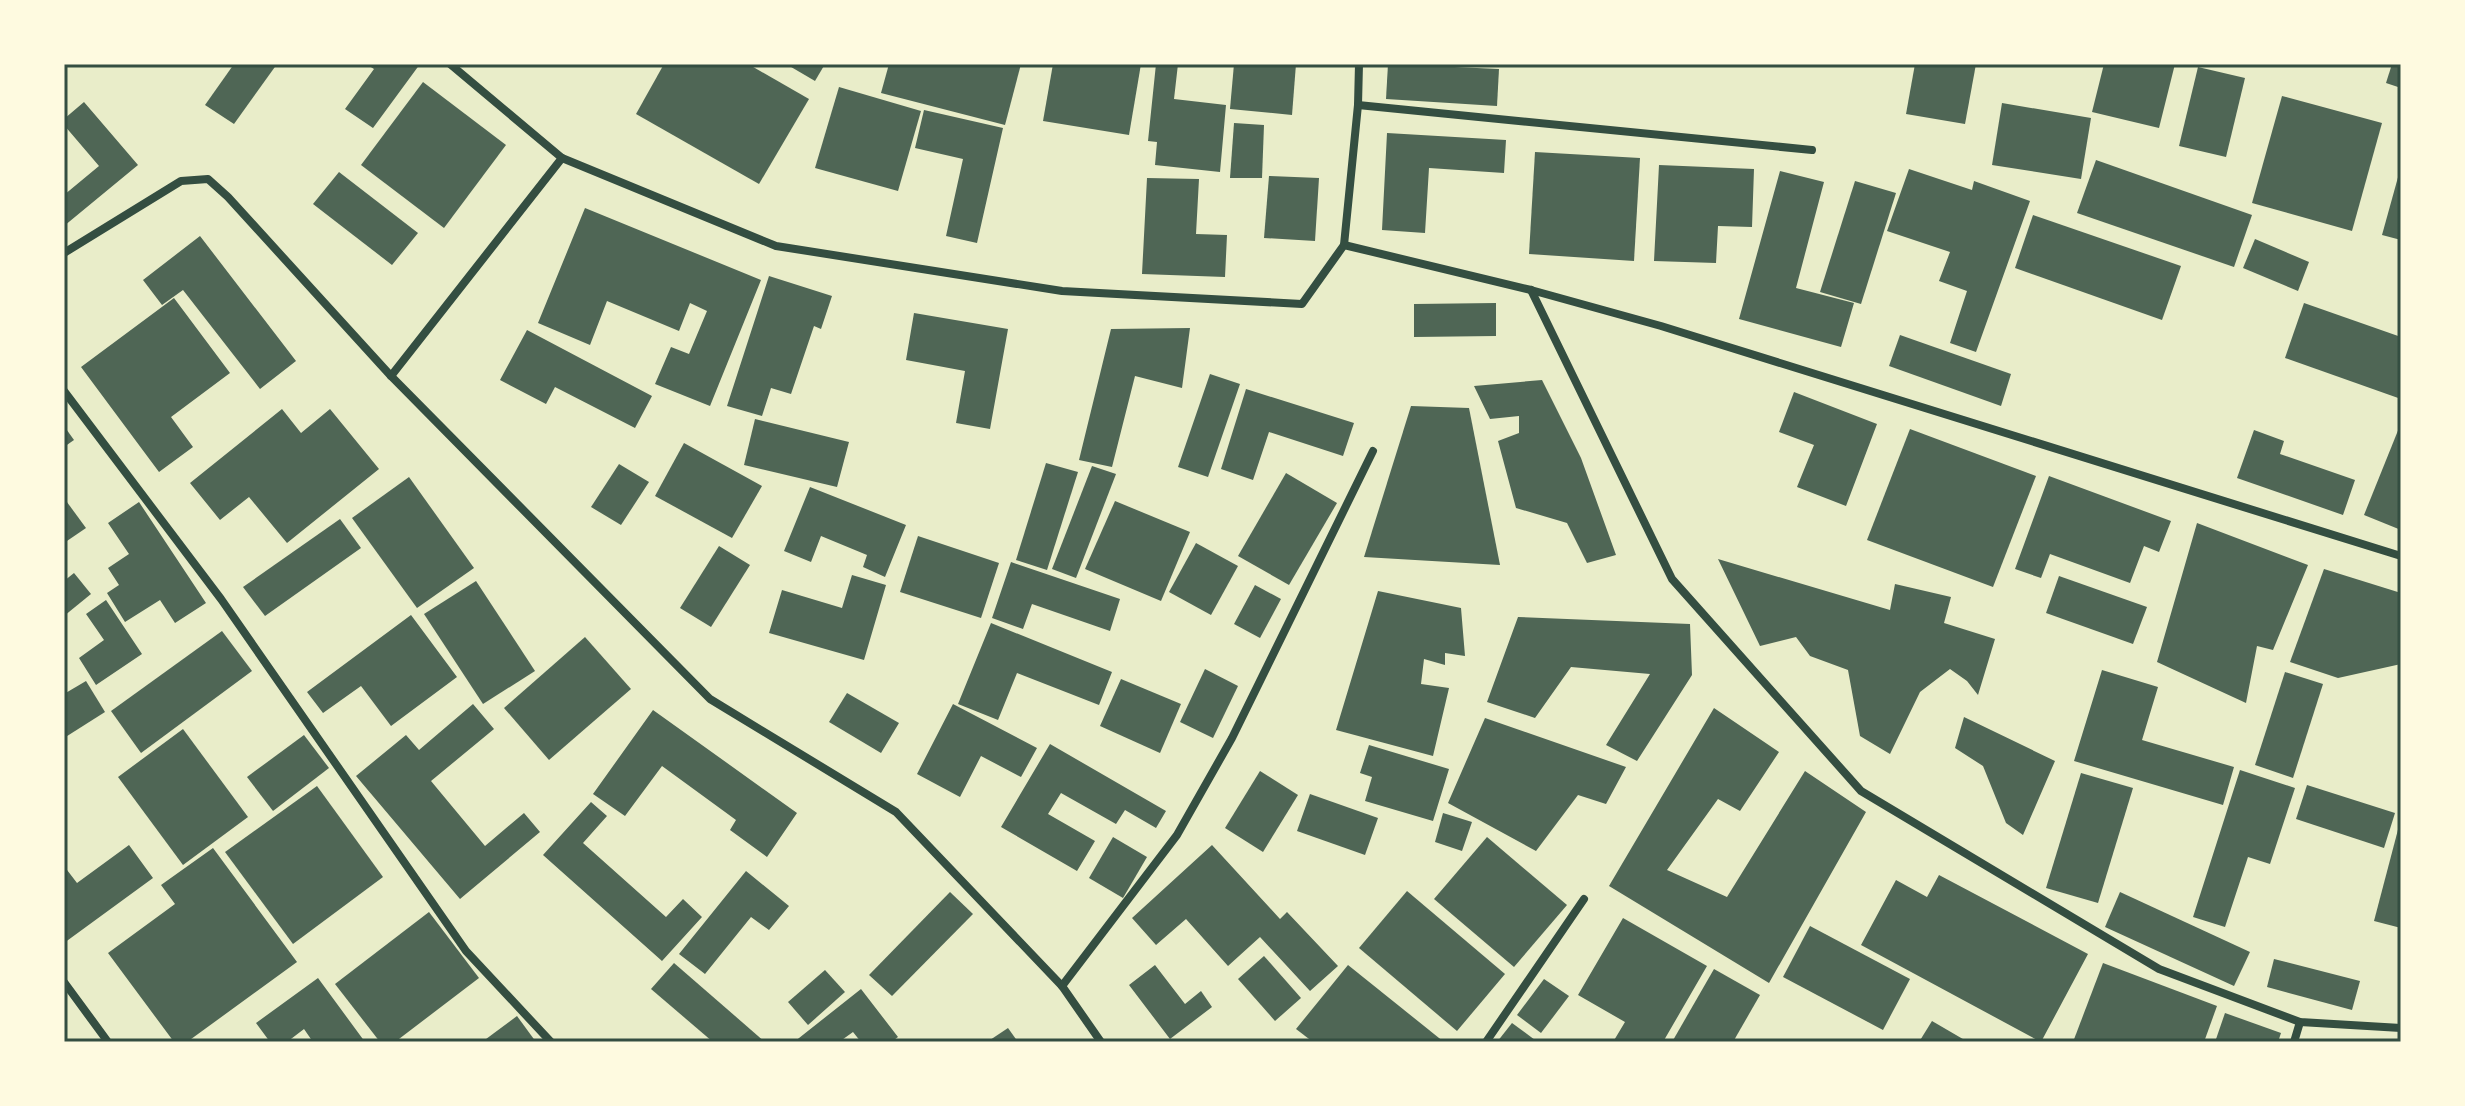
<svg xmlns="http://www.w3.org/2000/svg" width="2465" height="1106" viewBox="0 0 2465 1106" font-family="Manrope,sans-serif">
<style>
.building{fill:#4f6655}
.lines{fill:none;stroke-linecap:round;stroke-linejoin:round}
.minor{stroke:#344e41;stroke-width:8}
.neatline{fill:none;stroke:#344e41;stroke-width:3}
</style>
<rect width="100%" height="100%" fill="#e9edc9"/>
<!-- building -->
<g class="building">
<path d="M234,64h43l-43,60 -29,-19z"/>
<path d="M366,64h54l-47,64 -28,-19 29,-40z"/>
<path d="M664,64h84l61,35 -50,85 -123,-70z"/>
<path d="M786,64h39l-10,17z"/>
<path d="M889,64h132l-16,61 -124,-32z"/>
<path d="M1053,64h88l-12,71 -86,-14z"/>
<path d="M1156,64h22l-4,35 52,6 -6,67 -65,-7 2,-23 -9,-1z"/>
<path d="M1234,64h62l-4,51 -62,-6z"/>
<path d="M1388,64l111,5 -2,37 -111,-7z"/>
<path d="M1915,64h61l-11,60 -59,-10z"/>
<path d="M2104,64h71l-16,64 -67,-16z"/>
<path d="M2392,64h9v24l-15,-5z"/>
<path d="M2198,67l47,11 -19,79 -47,-11z"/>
<path d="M423,82l83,63 -62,83 -83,-63z"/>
<path d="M839,87l82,24 -23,80 -83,-23z"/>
<path d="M2282,96l100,27 -30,108 -100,-28z"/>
<path d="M84,102l54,63 -74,61v-31l35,-29 -35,-41v-6z"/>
<path d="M2002,103l89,15 -10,61 -89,-14z"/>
<path d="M924,110l79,18 -26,115 -31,-7 17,-77 -48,-11z"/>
<path d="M1234,123l30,2 -2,53h-32z"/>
<path d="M1387,133l119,7 -2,33 -75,-5 -4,65 -43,-3z"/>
<path d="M1535,152l105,6 -6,103 -105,-7z"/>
<path d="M2096,160l156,55 -18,52 -157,-54z"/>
<path d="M1659,165l95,4 -2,58 -34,-1 -2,37 -62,-2z"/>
<path d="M1909,169l63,21 2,-9 56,20 -54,151 -26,-9 17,-52 -28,-10 11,-29 -63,-21z"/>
<path d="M2400,170h1v70l-19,-5z"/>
<path d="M1780,171l44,11 -28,106 58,15 -13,44 -102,-28z"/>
<path d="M339,172l79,61 -26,32 -79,-61z"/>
<path d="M1269,176l50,2 -4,63 -51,-3z"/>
<path d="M1147,178l52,1 -3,55 31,1 -2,42 -83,-3z"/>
<path d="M1855,181l41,12 -35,111 -41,-12z"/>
<path d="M585,208l176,72 -51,126 -55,-22 16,-37 18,7 18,-43 -17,-8 -11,28 -72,-30 -17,44 -52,-22z"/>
<path d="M2033,215l148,51 -19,54 -147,-52z"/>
<path d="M200,236l96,125 -36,28 -77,-99 -21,15 -19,-25z"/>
<path d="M2255,239l54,23 -11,29 -55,-23z"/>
<path d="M769,276l63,20 -11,33 -7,-3 -23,68 -20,-6 -9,28 -35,-10z"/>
<path d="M174,298l56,75 -59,44 22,30 -34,25 -78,-105z"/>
<path d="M1496,303v33l-82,1v-33z"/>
<path d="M2304,303l97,34v62l-116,-41z"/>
<path d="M914,313l94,16 -18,100 -34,-6 9,-52 -59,-11z"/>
<path d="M1190,328l-8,60 -47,-12 -23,91 -33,-7 32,-131z"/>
<path d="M527,330l125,66 -17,32 -80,-41 -9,17 -46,-24z"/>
<path d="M1900,335l111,39 -10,32 -112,-40z"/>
<path d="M1210,374l30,10 -32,93 -30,-10z"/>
<path d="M1542,380l39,78 35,97 -29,8 -20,-40 -51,-15 -18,-67 21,-8v-17l-29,3 -16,-33z"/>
<path d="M1246,389l108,34 -11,33 -74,-24 -16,48 -32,-11z"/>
<path d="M1794,392l83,32 -31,82 -49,-19 17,-42 -35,-13z"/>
<path d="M1411,406l58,2 31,157 -136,-8z"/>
<path d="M282,409l19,24 29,-24 49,60 -92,74 -38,-46 -29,23 -30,-37z"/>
<path d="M755,419l94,23 -12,45 -93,-22z"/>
<path d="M2401,423v107l-37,-15z"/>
<path d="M64,426l10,14 -10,7z"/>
<path d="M1910,429l126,47 -43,111 -126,-47z"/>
<path d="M2254,430l30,11 -4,13 75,26 -12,35 -106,-37z"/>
<path d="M684,443l78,43 -30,52 -77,-42z"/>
<path d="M1046,463l32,9 -31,98 -31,-10z"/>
<path d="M619,464l30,18 -28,43 -30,-18z"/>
<path d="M1092,466l24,8 -40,104 -24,-9z"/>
<path d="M1286,473l51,30 -48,82 -51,-29z"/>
<path d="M2049,476l122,45 -12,31 -15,-6 -14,37 -80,-29 -9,24 -26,-9z"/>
<path d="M409,477l65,91 -57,40 -65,-90z"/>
<path d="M810,487l96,38 -21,52 -22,-10 4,-12 -46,-19 -10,26 -27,-11z"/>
<path d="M64,498l22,30 -22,15z"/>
<path d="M1115,501l75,31 -29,69 -76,-32z"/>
<path d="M139,502l67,101 -31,20 -15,-23 -35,22 -18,-29 12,-8 -11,-17 21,-14 -21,-31z"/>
<path d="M340,519l21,29 -96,68 -22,-29z"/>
<path d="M2197,523l111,42 -35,85 -16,-4 -11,57 -89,-41z"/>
<path d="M918,536l81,27 -18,55 -81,-26z"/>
<path d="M1196,543l42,23 -27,49 -42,-23z"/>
<path d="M719,546l31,19 -39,62 -31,-19z"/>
<path d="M1718,559l172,51 5,-26 56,13 -7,26 51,16 -17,56 -11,-14 -17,-12 -30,23 -30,62 -30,-18 -12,-66 -38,-14 -14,-19 -36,9z"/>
<path d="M1011,562l109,37 -10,32 -78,-27 -9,25 -31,-11z"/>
<path d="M2324,569l77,24v71l-63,14 -48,-16z"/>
<path d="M74,573l17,21 -27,22v-35z"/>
<path d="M852,575l34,10 -22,75 -95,-27 13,-43 60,18z"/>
<path d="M2059,576l88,31 -14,37 -87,-31z"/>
<path d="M476,581l59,90 -52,33 -59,-90z"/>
<path d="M1255,585l26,14 -21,39 -26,-14z"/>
<path d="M1378,591l83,17 4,48 -20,-3v12l-21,-6 -3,25 28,4 -16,68 -97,-26z"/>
<path d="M106,600l36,54 -46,31 -17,-27 25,-18 -18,-26z"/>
<path d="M411,615l46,62 -66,49 -30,-40 -38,27 -16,-21z"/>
<path d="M1518,617l172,7 2,51 -55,86 -31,-16 44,-71 -79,-7 -36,51 -48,-16z"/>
<path d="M991,623l121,49 -13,33 -82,-32 -19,47 -40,-16z"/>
<path d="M222,631l30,40 -111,82 -30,-42z"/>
<path d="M585,637l46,52 -82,71 -45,-52z"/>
<path d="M1205,669l33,17 -25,52 -33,-16z"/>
<path d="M2102,670l56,17 -16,53 92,27 -11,38 -149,-44z"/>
<path d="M2285,672l38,12 -30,94 -38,-13z"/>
<path d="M1121,679l60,25 -21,49 -60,-27z"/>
<path d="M86,681l19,31 -41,26v-44z"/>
<path d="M847,693l52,30 -18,30 -52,-31z"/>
<path d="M473,704l21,25 -63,52 54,65 39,-33 16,19 -80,67 -104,-123 50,-41 13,15z"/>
<path d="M953,704l84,44 -16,29 -40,-21 -21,41 -43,-23z"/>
<path d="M1714,708l65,44 -39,59 -22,-12 -51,71 60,27 78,-126 61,41 -97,171 -160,-97z"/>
<path d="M653,710l144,103 -30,44 -37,-27 6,-10 -74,-54 -37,50 -32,-22z"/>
<path d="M1964,717l91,44 -32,74 -17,-12 -23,-57 -28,-18z"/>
<path d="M1485,718l141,49 -20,37 -28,-9 -42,56 -88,-48z"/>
<path d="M183,729l65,88 -65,48 -65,-88z"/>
<path d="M304,735l25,33 -56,43 -26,-34z"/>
<path d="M1050,744l116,67 -10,17 -31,-18 -9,14 -55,-31 -13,21 47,27 -18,30 -76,-44z"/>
<path d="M1369,745l80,24 -16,52 -68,-20 7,-24 -12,-4z"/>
<path d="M2240,770l55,18 -25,76 -22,-7 -23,70 -32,-10z"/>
<path d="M1260,771l38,24 -35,57 -38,-24z"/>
<path d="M2081,773l52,15 -35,115 -52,-15z"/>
<path d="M2307,785l88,28 -11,35 -88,-29z"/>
<path d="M317,786l66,91 -90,67 -68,-92z"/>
<path d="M1310,794l68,24 -13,37 -68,-24z"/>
<path d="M591,802l16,14 -24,27 83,74 17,-18 19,18 -40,44 -119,-106z"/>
<path d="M1443,813l29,9 -10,29 -27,-9z"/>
<path d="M2400,822h1v106l-27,-7z"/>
<path d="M1113,837l34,20 -24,41 -34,-20z"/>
<path d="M1487,837l80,68 -53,62 -80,-68z"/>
<path d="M129,845l24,33 -89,65v-77l13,17z"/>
<path d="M1212,845l68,74 7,-7 51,54 -28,25 -50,-54 -32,29 -42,-47 -30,26 -24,-27z"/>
<path d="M213,848l84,114 -110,80h-13l-66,-89 67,-49 -14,-19z"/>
<path d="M746,871l43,35 -20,24 -18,-13 -46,57 -26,-20z"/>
<path d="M1939,875l149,79 -47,88 -180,-97 35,-65 31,17z"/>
<path d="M1407,891l98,83 -48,57 -98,-83z"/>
<path d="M950,892l23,22 -81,82 -23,-21z"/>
<path d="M2120,892l130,60 -16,34 -129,-59z"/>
<path d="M429,912l50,66 -84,64h-15l-45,-58z"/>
<path d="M1623,918l84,48 -44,76h-50l12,-20 -47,-27z"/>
<path d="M1810,926l100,53 -27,51 -100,-53z"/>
<path d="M1264,956l37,42 -26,23 -37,-42z"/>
<path d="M2274,959l86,22 -8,29 -85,-23z"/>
<path d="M674,963l91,79h-52l-62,-53z"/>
<path d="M2103,963l114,43 -13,36h-131z"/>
<path d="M1155,965l30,39 16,-13 11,16 -42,32 -41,-54z"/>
<path d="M1348,965l96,77h-131l-17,-13z"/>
<path d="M1714,969l46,26 -27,47h-61z"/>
<path d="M825,970l20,22 -37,33 -20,-23z"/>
<path d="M318,978l47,64h-52l-9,-13 -17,13h-17l-14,-19z"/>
<path d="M1544,979l25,17 -28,37 -24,-18z"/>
<path d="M861,989l37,48 -7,5h-30l-8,-10 -14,10h-45z"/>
<path d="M2225,1013l56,20 -3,9h-63z"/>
<path d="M517,1016l19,26h-54z"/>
<path d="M1932,1021l36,21h-49z"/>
<path d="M1512,1023l23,17 -2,2h-36z"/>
<path d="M1008,1028l10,14h-31z"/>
</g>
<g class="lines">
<!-- minor -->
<g class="minor">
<path d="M450,64l112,94 214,88 286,45 240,13 42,-59 187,45 130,36 740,230"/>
<path d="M1358,105l454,45"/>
<path d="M1344,245l14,-140 1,-41"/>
<path d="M64,253l117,-72 27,-2 20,18 163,179 319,323 186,113 166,174 39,56"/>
<path d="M1531,290l141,289 189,212 298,178 141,53 101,6"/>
<path d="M391,376l171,-218"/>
<path d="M64,391l157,208 245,352 85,91"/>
<path d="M64,982l44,60"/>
<path d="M1062,986l115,-151 55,-97 141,-287"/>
<path d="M1486,1042l98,-143"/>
<path d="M2294,1042l6,-20"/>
</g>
</g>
<!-- border -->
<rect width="2465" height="1106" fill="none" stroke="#fefae0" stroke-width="132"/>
<rect x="66" y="66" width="2333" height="974" class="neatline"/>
</svg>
